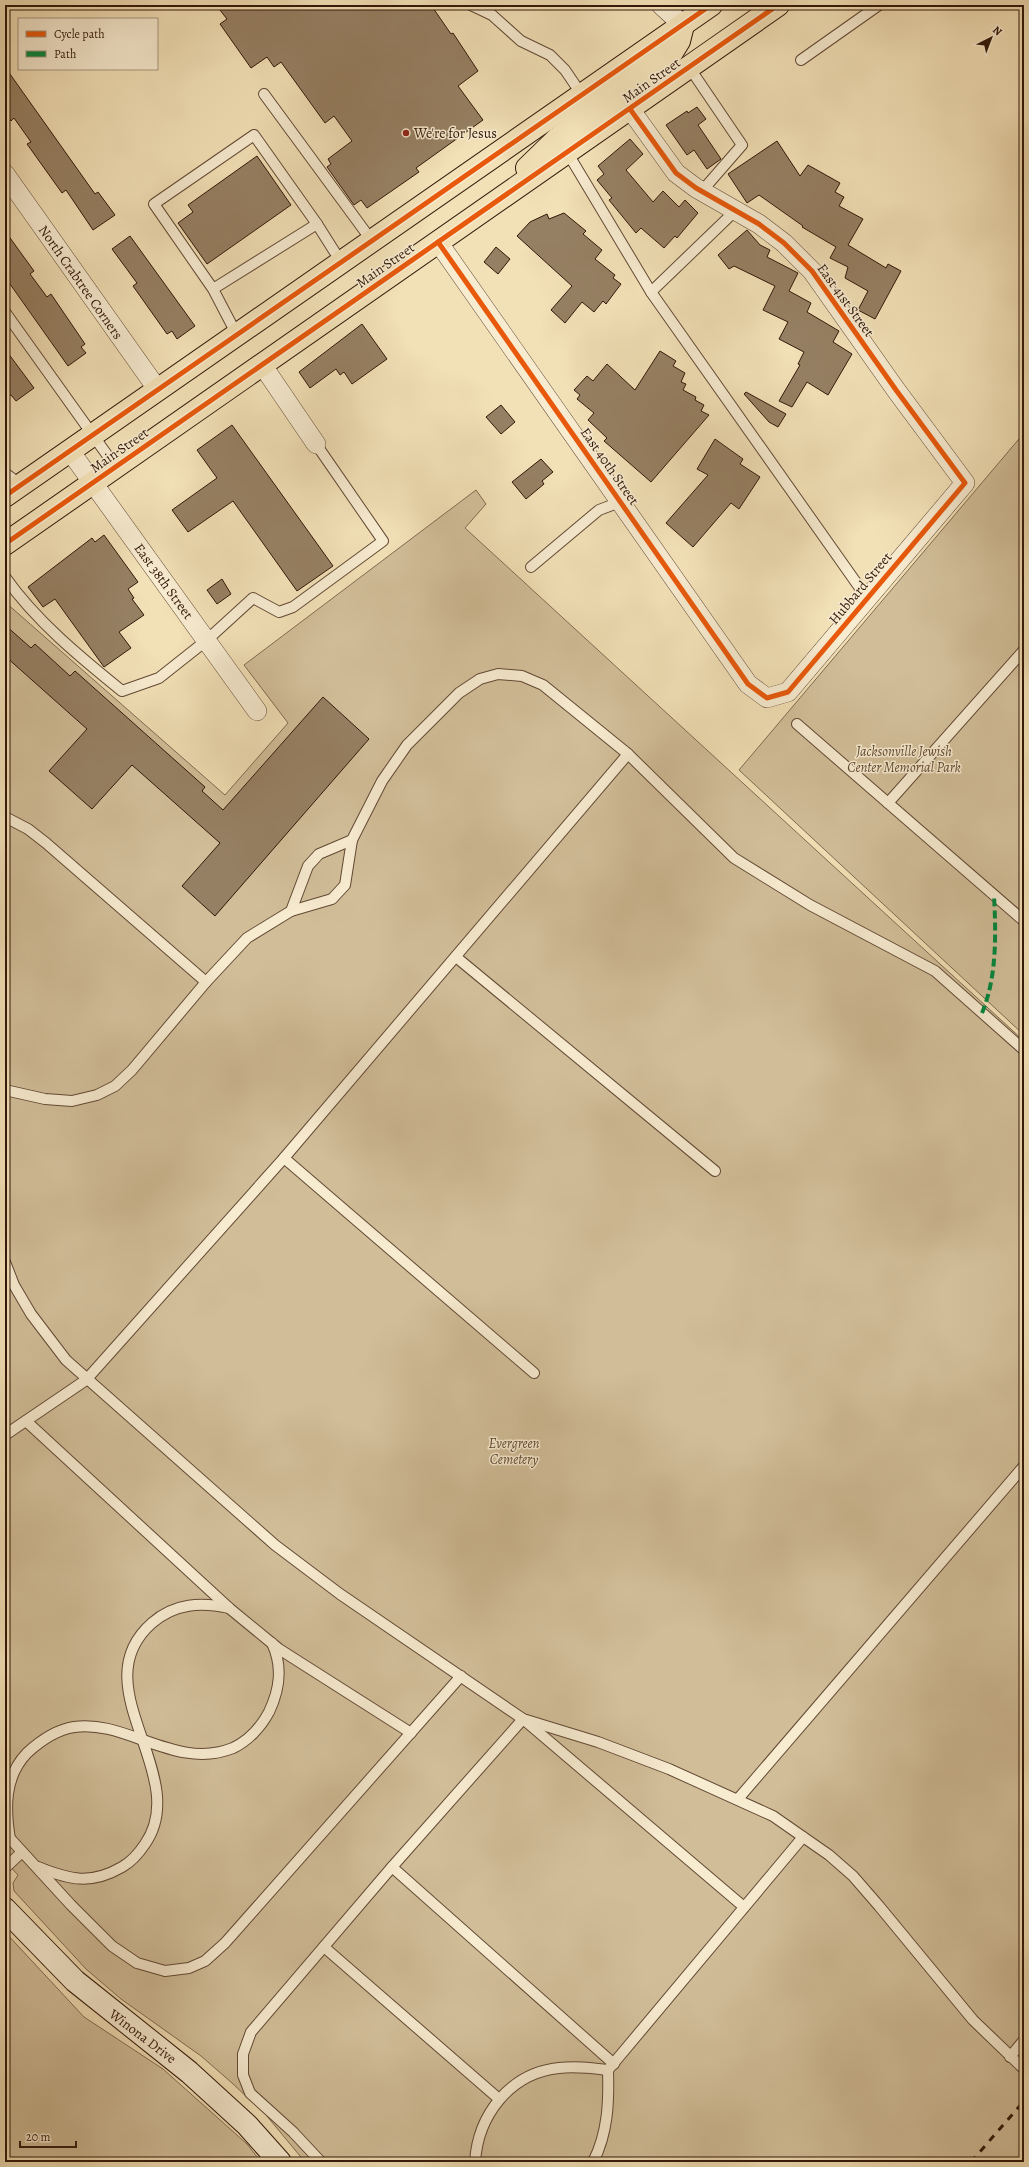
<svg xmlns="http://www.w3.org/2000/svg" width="1029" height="2167" viewBox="0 0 1029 2167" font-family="Alegreya,serif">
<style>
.green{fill:#d1be99;stroke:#826a51}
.building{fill:#968063;stroke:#321709}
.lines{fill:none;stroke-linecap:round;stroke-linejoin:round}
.lane-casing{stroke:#624934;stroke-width:12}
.street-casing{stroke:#624934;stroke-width:20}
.secondary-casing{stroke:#321709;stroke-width:24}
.primary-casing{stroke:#321709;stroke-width:24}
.lane{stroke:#f7ebd0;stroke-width:10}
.street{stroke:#f7ebd0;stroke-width:19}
.secondary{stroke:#f7ebd0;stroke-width:22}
.primary{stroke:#f2e0b6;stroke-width:22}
.rail{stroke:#321709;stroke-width:3;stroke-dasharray:7 7;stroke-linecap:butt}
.quiet{stroke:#00873e;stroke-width:4;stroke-dasharray:8 4;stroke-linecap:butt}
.cycleway-casing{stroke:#f7ebd0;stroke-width:8}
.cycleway{stroke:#e8590c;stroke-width:5}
.poi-dot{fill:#8f2418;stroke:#f7ebd0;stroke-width:1.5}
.labels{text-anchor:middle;stroke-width:3;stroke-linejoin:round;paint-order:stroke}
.street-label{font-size:14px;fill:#321709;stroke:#f7ebd0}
.poi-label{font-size:14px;fill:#321709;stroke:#f7ebd0;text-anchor:start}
.park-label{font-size:14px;font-style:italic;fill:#624934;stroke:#f7ebd0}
</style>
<rect width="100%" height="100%" fill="#f2e0b6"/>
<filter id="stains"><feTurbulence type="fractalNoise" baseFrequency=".005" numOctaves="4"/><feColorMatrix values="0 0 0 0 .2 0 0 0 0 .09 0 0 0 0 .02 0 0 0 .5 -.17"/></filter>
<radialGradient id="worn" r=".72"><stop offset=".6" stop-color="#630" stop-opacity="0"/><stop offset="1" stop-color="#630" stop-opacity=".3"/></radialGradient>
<!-- green -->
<g class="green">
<path d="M1024,433v602l-285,-265z"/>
<path d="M476,490l10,14 -21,24 559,513v1121h-719l-39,-47 -34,-32 -31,-27 -80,-57 -35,-30 -72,-78 -1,-8 5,-8 -13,-14v-1259l220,193 63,-72 -44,-58z"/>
<path d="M5,1932l79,85 79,52 84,75 14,18h-256z"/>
</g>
<!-- building -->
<g class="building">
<path d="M216,5h215l20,29 2,-1 25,38 -20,15 25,34 -67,48 3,4 -52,36 -6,-8 -7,5 -27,-38 4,-3 -3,-5 24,-18 -18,-25 -9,7 -44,-61 -7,5 -7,-10 -16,11 -31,-44 7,-5z"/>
<path d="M5,67l90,127 3,-2 17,23 -22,15 -27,-40 -4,3 -35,-49 4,-2 -17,-24 -3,3 -6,-8z"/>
<path d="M697,107l9,12 -8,6 23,34 -14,10 -13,-19 -7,5 -21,-30 21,-14 1,2z"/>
<path d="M630,139l13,15 -17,16 27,32 10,-11 16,16 6,-7 13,13 -21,25 -2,-2 -11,12 -23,-20 -5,5 -27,-33 3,-2 -15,-18 7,-6 -6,-8z"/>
<path d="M777,141l23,35 8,-11 32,18 -5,9 9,5 -5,9 24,13 -15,26 38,23 2,-4 13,7 -26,48 -17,-9 10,-19 -23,-13 3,-11 -18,-9 6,-11 -34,-20 1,-1 -44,-31 -12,8 -19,-29z"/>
<path d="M257,156l34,49 -84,59 -29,-41 15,-11 -5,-7z"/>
<path d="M564,213l22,18 -3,3 19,16 -7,9 20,16 -2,3 8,6 -15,20 -3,-3 -9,11 -12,-10 -17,21 -14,-13 21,-24 -55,-50 13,-14 17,-8 2,5z"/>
<path d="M747,230l13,15 10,5 -3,7 31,16 -9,18 22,12 -4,9 32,19 -6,11 19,12 -24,41 -21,-13 -15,25 -13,-6 21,-36 -2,-1 6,-12 -25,-13 9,-17 -25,-12 12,-24 -41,-20 -5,3 -11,-14z"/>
<path d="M5,231l29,40 -4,3 17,23 4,-3 34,50 -4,3 5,6 -18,13 -63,-89z"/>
<path d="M130,236l65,90 -18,13 -5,-8 -5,3 -34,-48 4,-3 -25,-34z"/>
<path d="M496,247l14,12 -12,15 -14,-12z"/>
<path d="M362,324l25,35 -35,25 -8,-12 -4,3 -4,-6 -26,19 -11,-16z"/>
<path d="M5,349l29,39 -18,13 -5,-6 -6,4z"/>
<path d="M660,351l16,10 -3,5 12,7 -4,9 5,2 -3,6 13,7 -1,3 9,5 -3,6 8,4 -58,67 -47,-41 3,-3 -19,-18 6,-7 -17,-14 3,-4 -6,-5 13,-14 6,5 14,-17 28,26z"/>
<path d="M746,392l40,22 -8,13 -9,-5 -25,-28z"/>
<path d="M501,405l14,17 -14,12 -15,-17z"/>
<path d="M232,425l101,141 -36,25 -64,-90 -45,31 -16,-22 45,-32 -20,-28z"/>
<path d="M715,439l28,20 -3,5 20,13 -21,32 -8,-6 -38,44 -27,-24 42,-48 -11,-6z"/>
<path d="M541,459l12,13 -11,9 2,3 -18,15 -14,-17z"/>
<path d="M104,535l34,47 -10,7 6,9 -2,1 12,16 -25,17 12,16 -27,19 -49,-68 -12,8 -15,-20 64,-49 3,4z"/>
<path d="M222,579l9,15 -14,10 -10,-14z"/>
<path d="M5,625l26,23 4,-4 35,32 5,-5 130,116 -3,4 21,19 100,-113 46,42 -154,177 -33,-30 38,-43 -88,-78 -40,44 -43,-38 38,-42 -82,-73z"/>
</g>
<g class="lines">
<!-- lane casing -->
<g class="lane-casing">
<g id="lane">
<path d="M471,5l21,10 29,26 29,14 15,15 17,25"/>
<path d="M801,60l78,-55"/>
<path d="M689,67l53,78 -40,46"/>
<path d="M264,94l108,147"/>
<path d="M567,152l84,140 216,306"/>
<path d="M317,224l24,38"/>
<path d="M213,289l-59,-85 100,-69 63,89 -104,65 24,46"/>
<path d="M651,292l84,-81"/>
<path d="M5,312l110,154"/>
<path d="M5,473l16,12"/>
<path d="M531,567l68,-57 21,-8"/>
<path d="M5,577c31,44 75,80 117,114l37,-13 48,-38 46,-42 26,14 14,-5 90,-66 -67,-97"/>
<path d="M797,724l227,197"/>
<path d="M888,803l136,-153"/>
<path d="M5,817l23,12 18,14 160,139"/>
<path d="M291,911l41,-12 13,-14 7,-45"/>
<path d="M456,957l259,214"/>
<path d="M5,1090l40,9 27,2 25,-6 18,-9 17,-16 74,-88 41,-44 44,-27 17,-45 11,-12 33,-14 30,-59 25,-36 52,-52 21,-14 18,-5 24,2 21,9 85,69 106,104 76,47 125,66 89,79"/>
<path d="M284,1158l250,215"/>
<path d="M5,1262l9,23 17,29 35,46 209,185 65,49 183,125 75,23 71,27 104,47 56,39 24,21 26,30 94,114 51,49"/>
<path d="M26,1421l203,187 50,41 132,84"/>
<path d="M5,1435l81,-55 198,-222 344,-404"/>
<path d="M738,1799l286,-333"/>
<path d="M5,1833l66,72 41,41 25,17 28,8 24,-3 16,-7 20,-18 236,-267"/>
<path d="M10,1839c-5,-30 -6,-62 17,-86 13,-12 28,-23 47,-26 52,-8 102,44 159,21 15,-7 28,-21 36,-36 11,-23 14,-45 3,-69"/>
<path d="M38,1867c32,13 53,18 84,0 9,-5 17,-14 23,-23 48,-69 -65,-158 7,-221 23,-20 49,-21 77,-15"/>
<path d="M392,1867l222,197"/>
<path d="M5,1868l17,-16"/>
<path d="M324,1947l175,152"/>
<path d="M1010,2057l14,-17"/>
<path d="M321,2162l-28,-30 -43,-39 -7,-18v-21l8,-22 141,-165 131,-148 221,188"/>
<path d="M475,2162c3,-47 35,-89 84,-94 17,-2 32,0 49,2"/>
<path d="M593,2162c15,-29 16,-60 15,-92l195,-233"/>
</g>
</g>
<!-- street casing -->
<g class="street-casing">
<g id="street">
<path d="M661,5l22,20"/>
<path d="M5,174l153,216"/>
<path d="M438,242l310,442 19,14 21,-6 177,-209 -69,-93 -84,-119 -28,-28 -25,-19 -63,-36 -20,-15 -46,-64"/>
<path d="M263,366l53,78"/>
<path d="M70,451l187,260"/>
</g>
</g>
<!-- secondary casing -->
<g class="secondary-casing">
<path id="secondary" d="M5,1909l70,72 114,91 58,53 33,37"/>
</g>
<!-- primary casing -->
<g class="primary-casing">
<g id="primary">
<path d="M527,168l32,-31 112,-83 8,-13 4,-16"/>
<path d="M5,496l706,-491"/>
<path d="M5,544l773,-539"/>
</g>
</g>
<!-- lane -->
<use href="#lane" class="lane"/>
<!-- street -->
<use href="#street" class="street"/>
<!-- secondary -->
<use href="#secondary" class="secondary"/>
<!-- primary -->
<use href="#primary" class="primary"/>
<!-- rail -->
<path class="rail" d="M971,2162l53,-61"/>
<!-- quiet -->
<path class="quiet" d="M982,1013c15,-36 14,-79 12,-118"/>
<!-- cycleway casing -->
<g class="cycleway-casing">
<g id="cycleway">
<path d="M438,242l310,442 19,14 21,-6 177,-209 -69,-93 -84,-119 -28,-28 -25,-19 -63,-36 -20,-15 -46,-64"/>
<path d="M5,496l706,-491"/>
<path d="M5,544l773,-539"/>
</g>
</g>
<!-- cycleway -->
<use href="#cycleway" class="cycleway"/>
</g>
<!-- markers -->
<circle class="poi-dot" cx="406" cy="133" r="4"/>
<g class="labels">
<!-- street labels -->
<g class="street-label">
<text transform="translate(651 80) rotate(-35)" y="5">Main Street</text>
<text transform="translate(385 265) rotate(-35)" y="5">Main Street</text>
<text transform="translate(81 282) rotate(55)" y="5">North Crabtree Corners</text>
<text transform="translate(846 300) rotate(54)" y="5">East 41st Street</text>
<text transform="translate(119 450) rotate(-35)" y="5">Main Street</text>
<text transform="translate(610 466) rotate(55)" y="5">East 40th Street</text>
<text transform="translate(164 581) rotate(54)" y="5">East 38th Street</text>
<text transform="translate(860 588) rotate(-50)" y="5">Hubbard Street</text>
<text transform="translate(143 2036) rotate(37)" y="5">Winona Drive</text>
</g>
<!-- poi labels -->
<g class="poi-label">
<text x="414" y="138">We're for Jesus</text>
</g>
<!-- park labels -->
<g class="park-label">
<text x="904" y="756">Jacksonville Jewish<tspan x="904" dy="16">Center Memorial Park</tspan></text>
<text x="514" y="1448">Evergreen<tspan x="514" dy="16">Cemetery</tspan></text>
</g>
</g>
<!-- margin -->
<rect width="1029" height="2167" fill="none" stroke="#f2e0b6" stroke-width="20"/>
<rect x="6" y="6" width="1017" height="2155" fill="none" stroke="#321709" stroke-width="2"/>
<rect x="10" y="10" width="1009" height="2147" fill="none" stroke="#321709"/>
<!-- legend -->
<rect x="18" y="18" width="140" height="52" fill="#f7ebd0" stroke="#a89680"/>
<rect x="26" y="31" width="20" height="6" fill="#e8590c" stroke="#a89680"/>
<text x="54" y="38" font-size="12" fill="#321709">Cycle path</text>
<rect x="26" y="51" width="20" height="6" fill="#00873e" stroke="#a89680"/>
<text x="54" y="58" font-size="12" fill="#321709">Path</text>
<!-- north arrow -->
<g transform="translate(991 38) rotate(42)" stroke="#f7ebd0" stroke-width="3" paint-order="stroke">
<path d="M0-3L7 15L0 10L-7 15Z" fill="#321709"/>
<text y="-6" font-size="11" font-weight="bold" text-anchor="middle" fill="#321709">N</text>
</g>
<!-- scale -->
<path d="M20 2141v6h56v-6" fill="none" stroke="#321709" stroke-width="2"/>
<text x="26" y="2141" font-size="12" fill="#321709" stroke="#f7ebd0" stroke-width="3" paint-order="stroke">20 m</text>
<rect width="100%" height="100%" filter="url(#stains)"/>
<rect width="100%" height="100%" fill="url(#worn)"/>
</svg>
